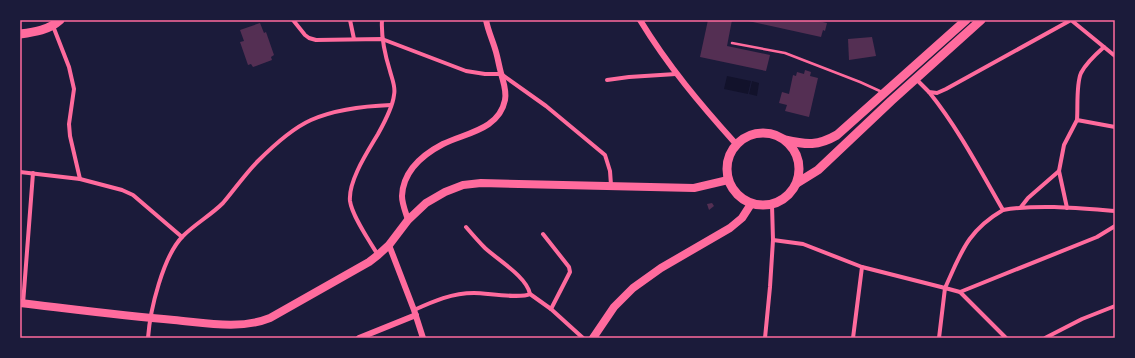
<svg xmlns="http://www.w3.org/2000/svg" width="1135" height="358" viewBox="0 0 1135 358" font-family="Overpass,sans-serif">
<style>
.water{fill:#12122b}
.building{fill:#542f53}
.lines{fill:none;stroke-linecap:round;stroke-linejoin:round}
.service{stroke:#ff6b9d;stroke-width:2.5}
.minor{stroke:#ff6b9d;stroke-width:4}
.tertiary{stroke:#ff6b9d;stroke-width:6}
.primary{stroke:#ff6b9d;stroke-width:8}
.trunk{stroke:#ff6b9d;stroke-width:9}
.neatline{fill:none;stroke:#ff6b9d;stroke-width:1.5}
</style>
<rect width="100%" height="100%" fill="#1b1b3a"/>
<!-- water -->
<g class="water">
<path d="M727,76l24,5 -3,13 -24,-5z"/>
<path d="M752,81l7,2 -2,13 -8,-2z"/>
</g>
<!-- building -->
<g class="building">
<path d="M708,20h24l-5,26 43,9 -4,16 -66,-14z"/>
<path d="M744,20h70l13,3 -2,8 -2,-1 -2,7z"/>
<path d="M260,23l4,10 2,-1 8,23 -3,2 1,3 -19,7 -2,-3 -3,1 -8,-23 4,-1 -4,-11z"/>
<path d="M872,37l4,19 -27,4 -1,-21z"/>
<path d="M805,70l6,2 -1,4 8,2 -9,39 -24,-6 2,-6 -8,-2 3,-11 7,2 4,-19 3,1 1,-4 7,2z"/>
<path d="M712,203l2,3 -5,4 -2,-6z"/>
</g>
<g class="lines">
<!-- service -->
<path class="service" d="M732,43l53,10 75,29 22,10"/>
<!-- minor -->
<g class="minor">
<path d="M293,20l12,15 4,3 7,2 66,-1 84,32 19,3h16l45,32 59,49 5,16 1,14"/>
<path d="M350,20l4,19"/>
<path d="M1071,20l44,36"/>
<path d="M53,26l16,41 5,22 -5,35 1,12 10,43"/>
<path d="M916,79l13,13 8,1 9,-4 125,-69"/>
<path d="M607,80l22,-3 47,-3"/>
<path d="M1077,120c1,-13 -1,-36 4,-47 5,-10 15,-19 23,-26"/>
<path d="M20,172l60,7 42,11 11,5 49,42"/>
<path d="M1021,207l7,-9 31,-27"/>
<path d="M1067,208l-8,-37 5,-26 13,-25 38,7"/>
<path d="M1003,210c37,-6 75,-2 112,1"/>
<path d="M466,227c6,7 12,14 19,21 13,12 42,29 45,46l21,15 32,29"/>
<path d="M543,234l26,33 1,5 -19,37"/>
<path d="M773,240l30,4 59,23 83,21c16,-35 22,-57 58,-78 -23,-40 -45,-82 -74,-118"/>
<path d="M378,255c-8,-13 -26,-39 -28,-54 -2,-20 18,-50 28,-67 5,-9 15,-29 16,-39 2,-8 -2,-16 -4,-24 -5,-16 -9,-34 -8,-51"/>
<path d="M960,292l137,-55 18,-11"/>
<path d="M23,304l10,-131"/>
<path d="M414,310c20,-9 38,-17 60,-17 13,0 46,6 56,1"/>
<path d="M148,338c2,-28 15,-82 35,-102 12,-12 28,-21 40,-33 12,-14 22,-29 35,-42 15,-15 33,-32 53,-41 25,-11 53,-14 80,-15"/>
<path d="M765,338l5,-51 3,-47 -1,-35"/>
<path d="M853,338l9,-71"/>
<path d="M939,338l6,-50 15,4 46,46"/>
<path d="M1045,338l37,-19 33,-13"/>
</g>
<!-- tertiary -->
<g class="tertiary">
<path d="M640,20c28,46 60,84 96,124"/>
<path d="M408,220c-2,-7 -6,-16 -6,-24 1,-25 20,-41 41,-52 22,-11 56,-14 62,-44 2,-10 -2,-18 -4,-27 -2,-7 -3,-14 -5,-21 -3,-11 -8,-21 -10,-32"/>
<path d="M389,245l25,65 9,28"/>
<path d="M359,338l57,-23"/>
</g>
<!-- primary -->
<g class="primary">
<path d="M20,303c51,6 103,13 154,17 32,3 66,10 96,-2l99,-56 9,-7 11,-10 19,-25 18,-17 19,-11 18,-7 18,-2 213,5 34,-8"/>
<path d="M593,338l21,-31 19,-19 28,-20 69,-40 12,-10 9,-14"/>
</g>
<!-- trunk -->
<g class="trunk">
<path d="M20,34c15,-2 29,-4 40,-14"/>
<circle cx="763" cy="169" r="36"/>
<path d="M785,140c22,5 33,6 52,-5l129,-115"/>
<path d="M797,183l21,-13 73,-69 90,-81"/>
</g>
</g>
<!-- border -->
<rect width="1135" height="358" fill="none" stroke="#1b1b3a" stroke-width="42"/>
<rect x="21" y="21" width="1093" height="316" class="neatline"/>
</svg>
